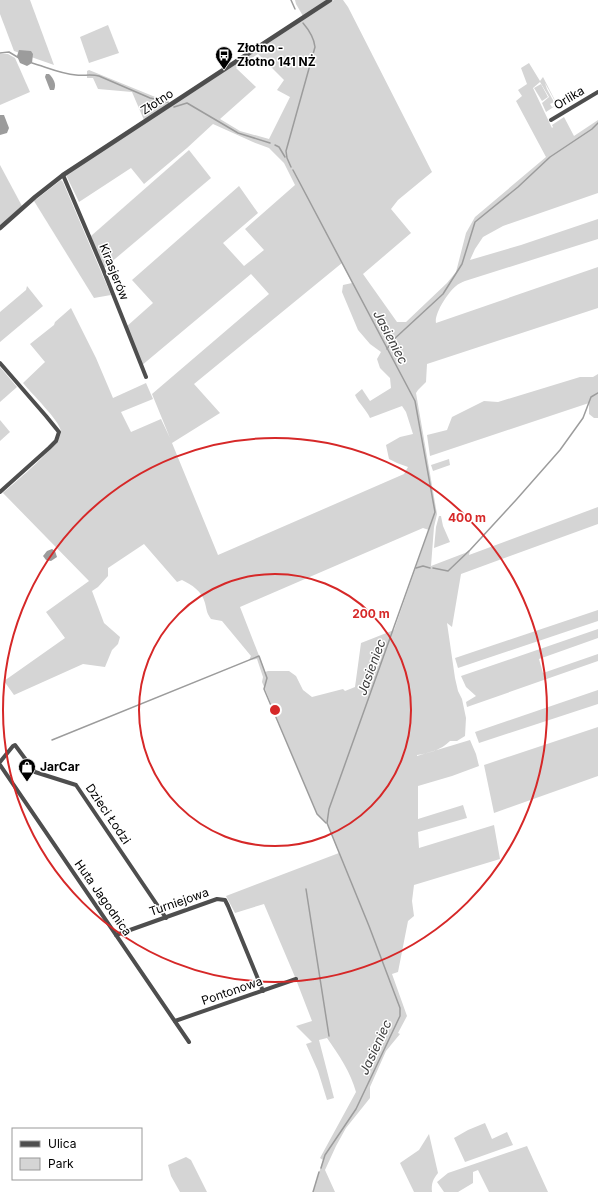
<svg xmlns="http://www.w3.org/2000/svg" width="598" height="1192" viewBox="0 0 598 1192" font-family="Inter,sans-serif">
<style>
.green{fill:#d5d5d5;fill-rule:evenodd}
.water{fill:#9c9c9c}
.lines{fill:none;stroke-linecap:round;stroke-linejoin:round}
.stream{stroke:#9c9c9c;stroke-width:1.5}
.minor{stroke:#4e4e4e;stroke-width:4}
.tertiary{stroke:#4e4e4e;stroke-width:4.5}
.ring{fill:none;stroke:#d62828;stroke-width:2}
.labels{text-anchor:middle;stroke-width:3;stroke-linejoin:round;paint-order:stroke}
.poi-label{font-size:12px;font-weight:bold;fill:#000;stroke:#fff;text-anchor:start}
.street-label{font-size:12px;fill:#000;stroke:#fff}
.water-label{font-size:13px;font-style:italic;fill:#3d3d3d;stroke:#fff}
.centre{fill:#d62828;stroke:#fff;stroke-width:2}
.ring-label{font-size:12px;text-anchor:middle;font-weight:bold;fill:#d62828;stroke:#fff;stroke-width:3;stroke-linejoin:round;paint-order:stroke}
</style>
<rect width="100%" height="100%" fill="#fff"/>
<!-- green -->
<g class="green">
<path d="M0,0h30l24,65 -40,-14 -14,-37z"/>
<path d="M295,0h31l-23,16 -7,-12z"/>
<path d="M334,0h9l5,7 84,165 -34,28 -7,9 20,24 -48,41 34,48h9l41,-39 9,-11 10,-39 9,-16 71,-60 -30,-56 6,-5 -4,-6 9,-6 -6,-16 8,-5 11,18 3,-4 18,35 -16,-29 2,6 7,13 -4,2 2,3 3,-1 -9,6 -4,-9 7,-6 -9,-15 -7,6 19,40 1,-1 -1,-2 12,-8 10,19 24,-16v73l-95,33 -20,11 -8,12 -5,11 51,-15 77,-26v20l-133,42c-3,1 -7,3 -9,5 -8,6 -22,28 -20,37l162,-56v41l-171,56 -1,18 -8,8 -2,3 21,121 -3,13 -3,39 34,-13 5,-3 -1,5 129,-48v17l-137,50 -9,53 -5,-4 8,55 3,13 4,8 4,19 -1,18 -8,5h-7c-9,9 -20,12 -33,14v1l53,-16 6,14 3,12 -27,10 -34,10v33l45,-14 4,13 -49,14 1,16 75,-23 6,34 -86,26 -2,16 2,15 -6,5 -10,51 -6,2 15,42 -9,17 2,1 -14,17 -16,36v11l-24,30 -10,18 -11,24 10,22h-22l10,-32 -3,-2 36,-66c-5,-19 -17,-37 -29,-54l-8,2 15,58 -7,2 -9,-29 -12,-27 6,-2 -16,-16 16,-5 -17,-44 -31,-73 -29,9 -9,-17 113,-43 -12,-30 -10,-9 -55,-132 1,-5 -6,-18 -8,1 2,-4 -29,-35 -11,-2c-5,-7 -4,-9 -6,-16 -3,-12 -13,-18 -23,-23l-5,2 -33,-38 -36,24v8l-10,11 -6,4 12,32 16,14 -2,7 -6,6 -7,17 -22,-3 -69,31 -10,-14 61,-43 -19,-26 43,-31 -86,-88c10,-9 60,-50 58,-62 -2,-11 -30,-38 -38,-48l22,-21 -15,-18 24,-19 1,-3 16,-14 25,50 17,40 33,-15 7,16 -32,13 10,20 30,-13 9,19 -18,-44 117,-100 -18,-20 -110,92 -15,-39 27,-24 -21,-23 107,-94 19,27 -35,30 21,23 20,-16 -19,-21 50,-44 -11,-22 -15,-15 -16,-6 -40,-18 -26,24 -43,36 -13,-16 -52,34 -13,-27zM258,54l26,26 -7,10 13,7 -21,42 -29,-8 -20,-12 36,-32 -20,-19zM342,263l10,20 -9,2 -1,7 16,38 12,14 11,8 -4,7 3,9 10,10 1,10 -21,13 -8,-12 -7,6c4,9 11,14 15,23l32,-12 4,6 7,22 -13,3 -14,8 3,14 8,4 11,4 -4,7 -186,81 -46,-112 48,-30 -26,-29zM423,528l6,2 -35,100 -33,13 -6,44 -10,4 -2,-2 -31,8 -9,-7 -7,-14 -7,-5h-21l-3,1 -7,-19 -18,-46z"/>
<path d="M108,25l11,28 -30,10 -9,-26z"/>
<path d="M0,54h8l7,4 15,34 -30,13z"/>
<path d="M89,70l81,33 -26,17 -12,-28 -34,-3 -5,-11h-6v-7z"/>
<path d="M541,84l7,13 -6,4 -8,-13z"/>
<path d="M189,150l22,28 -108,91 -12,-33z"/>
<path d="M0,165l22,41 -22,19z"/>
<path d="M61,180l2,2 48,113 -17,3 -60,-97z"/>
<path d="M27,286l16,20 -43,36v-30l26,-22z"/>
<path d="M0,367l17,20 -17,15z"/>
<path d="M598,374v44h-4l-5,-4v-11l-159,53 -3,-21 20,-5 5,-13 32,-16 14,1 82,-25h13z"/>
<path d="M0,420l10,12 -10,9z"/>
<path d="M449,459l1,6 -17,6 -2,-6z"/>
<path d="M439,516h2l2,10 7,16 -16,6 2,-21z"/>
<path d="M598,610v11l-140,47 -3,-10z"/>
<path d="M598,629v9l-59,21 4,14 55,-19v7l-131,46 -1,-5 10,-6 -10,-9 -5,-11z"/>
<path d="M598,690v14l-119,39 -4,-11z"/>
<path d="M598,727v49l-104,37 -10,-48z"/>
<path d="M485,1123l7,16 15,-7 6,13 -48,17 -11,-24 14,-8z"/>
<path d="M429,1134l9,39c-5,6 -7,11 -6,19h-18l-14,-29 19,-13z"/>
<path d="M527,1146l21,46h-59l-11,-22 -5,2v11l-15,9h-14l-7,-10 11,-9z"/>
<path d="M186,1157l5,3 16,32h-27l-9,-16 -3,-11z"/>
</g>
<!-- water -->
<g class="water">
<path d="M19,50l12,1 2,3 -1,9 -5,3 -7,-3 -3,-7z"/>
<path d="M46,74h3c4,4 8,10 5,16h-4l-5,-13z"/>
<path d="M0,115h4l5,13 -2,5 -7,2z"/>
<path d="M52,549l3,2 2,6 -6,4 -5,-1 -3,-4 4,-5z"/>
</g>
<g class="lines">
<!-- stream -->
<g class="stream">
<path d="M291,0l4,9"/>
<path d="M0,53l9,-1 10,6"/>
<path d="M32,63c14,4 29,11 44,12 8,1 15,-1 23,1l51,22 18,4"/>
<path d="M174,107l13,-4 51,30 32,10"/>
<path d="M275,145l4,2 6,10"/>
<path d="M291,167l-4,-9 -1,-7 29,-104c-1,-9 -6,-17 -12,-24"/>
<path d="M293,170l122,231 20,111 -106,297 -2,14 42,103 31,82v8l-44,93 -31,46 -4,13"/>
<path d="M387,349l5,-8 51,-47 19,-30 13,-42 43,-35 32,-30 42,-28 6,-6"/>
<path d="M416,568l7,-2 7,2"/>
<path d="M433,568l15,3 22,-21 46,-50 44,-50 23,-32 8,-21 7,-4"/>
<path d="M52,740l207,-84 8,22 -3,11 53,125 9,9"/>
<path d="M306,889l23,147"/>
<path d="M313,1192l6,-20"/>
</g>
<!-- minor -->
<g class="minor">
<path d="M551,120l47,-28"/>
<path d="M63,175l40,94 43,108"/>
<path d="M0,363l46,53 13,16 -3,9 -7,7 -49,44"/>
<path d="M0,762l13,-16 2,-1 20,27 41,13 90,133"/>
<path d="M0,765l189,277"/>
<path d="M116,935l101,-36 8,1 3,6 35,85"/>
<path d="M175,1021l121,-42"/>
</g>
<!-- tertiary -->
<path class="tertiary" d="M0,228l35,-31 28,-22 267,-175"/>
</g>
<!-- distance rings -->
<g class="ring">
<circle cx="275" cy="710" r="136"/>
<circle cx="275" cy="710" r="272"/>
</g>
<!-- icons -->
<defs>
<g id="bus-pin" transform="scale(0.9)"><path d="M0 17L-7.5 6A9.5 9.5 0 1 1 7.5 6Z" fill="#000" stroke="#fff"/><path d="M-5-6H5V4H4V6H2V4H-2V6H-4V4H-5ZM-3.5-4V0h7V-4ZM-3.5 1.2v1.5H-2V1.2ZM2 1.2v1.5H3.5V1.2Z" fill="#fff"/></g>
<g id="shop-pin" transform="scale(0.9)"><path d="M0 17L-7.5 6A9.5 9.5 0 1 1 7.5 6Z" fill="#000" stroke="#fff"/><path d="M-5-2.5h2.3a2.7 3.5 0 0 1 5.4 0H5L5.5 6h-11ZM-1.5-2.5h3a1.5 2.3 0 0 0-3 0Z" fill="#fff"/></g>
</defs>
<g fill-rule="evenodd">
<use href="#bus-pin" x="224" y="55"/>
<use href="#shop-pin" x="27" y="767"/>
</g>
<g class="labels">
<!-- poi labels -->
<g class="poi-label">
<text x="237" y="52">Złotno -<tspan x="237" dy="14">Złotno 141 NŻ</tspan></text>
<text x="40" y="771">JarCar</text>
</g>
<!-- street labels -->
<g class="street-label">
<text transform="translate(569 98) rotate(-31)" y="4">Orlika</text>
<text transform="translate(157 102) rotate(-33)" y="4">Złotno</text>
<text transform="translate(114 272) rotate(68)" y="4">Kirasjerów</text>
<text transform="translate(108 814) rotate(56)" y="4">Dzieci Łodzi</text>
<text transform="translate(103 898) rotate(55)" y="4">Huta Jagodnica</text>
<text transform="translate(179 902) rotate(-19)" y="4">Turniejowa</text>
<text transform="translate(232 991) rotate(-19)" y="4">Pontonowa</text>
</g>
<!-- water labels -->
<g class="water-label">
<text transform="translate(391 337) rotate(62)" y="5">Jasieniec</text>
<text transform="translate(371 667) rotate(-70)" y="5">Jasieniec</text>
<text transform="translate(375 1047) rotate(-65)" y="5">Jasieniec</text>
</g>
</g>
<circle cx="275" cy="710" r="6" class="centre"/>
<g class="ring-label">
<text x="467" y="522">400 m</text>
<text x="371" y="618">200 m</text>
</g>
<!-- legend -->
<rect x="12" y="1128" width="130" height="52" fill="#ffffff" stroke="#999999"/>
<rect x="20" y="1141" width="20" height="6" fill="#4e4e4e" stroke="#999999"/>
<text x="48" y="1148" font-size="12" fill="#000000">Ulica</text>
<rect x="20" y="1158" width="20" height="12" fill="#d5d5d5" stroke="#999999"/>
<text x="48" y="1168" font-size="12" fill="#000000">Park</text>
</svg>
